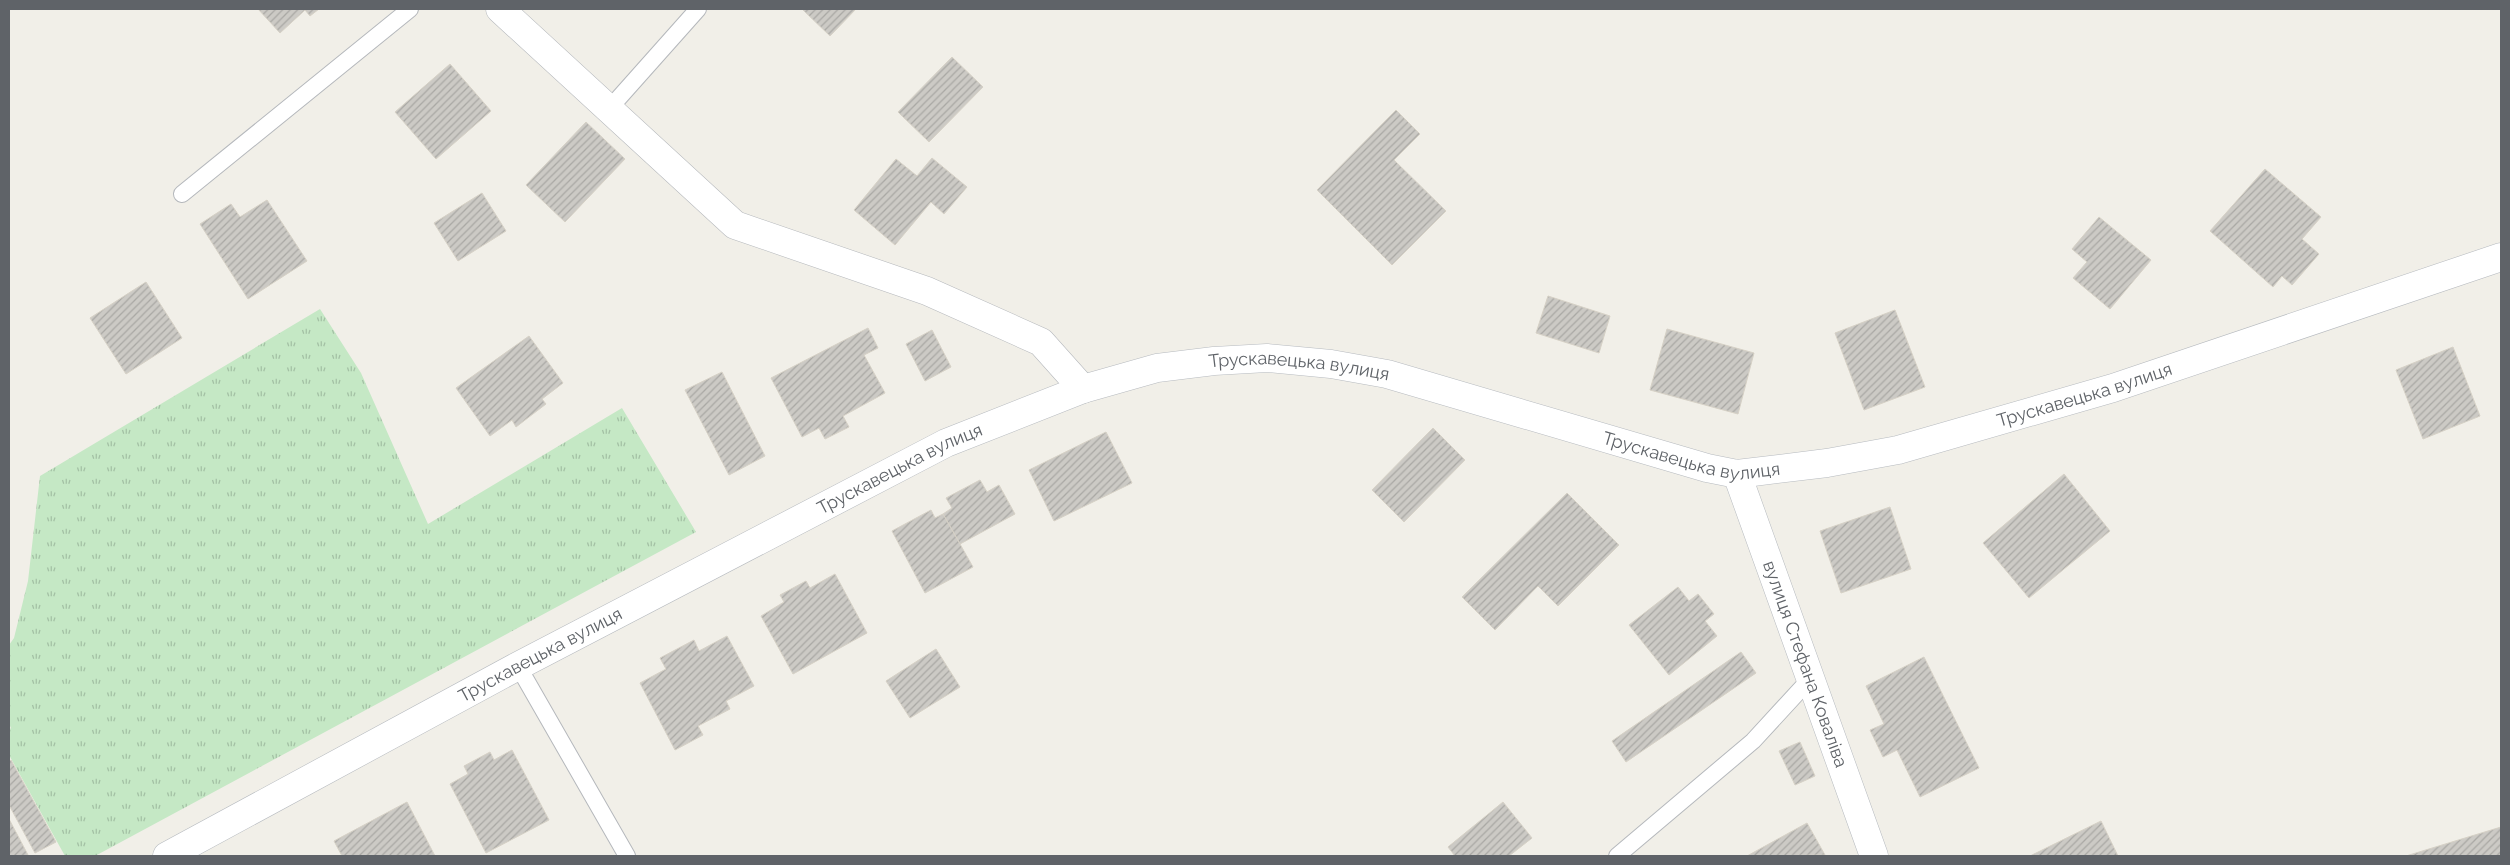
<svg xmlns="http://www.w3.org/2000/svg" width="2510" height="865" viewBox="0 0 2510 865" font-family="Raleway,sans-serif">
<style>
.grass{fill:url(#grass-tufts)}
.building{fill:url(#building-hatch);stroke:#d6d1c6}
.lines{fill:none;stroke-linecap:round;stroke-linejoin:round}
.lane-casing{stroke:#b5b8bc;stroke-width:18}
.street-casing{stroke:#b5b8bc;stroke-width:29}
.secondary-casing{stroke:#b6babf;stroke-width:29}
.lane{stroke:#fff;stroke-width:16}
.street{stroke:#fff;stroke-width:28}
.secondary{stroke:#fff;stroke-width:28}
.labels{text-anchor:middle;stroke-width:4.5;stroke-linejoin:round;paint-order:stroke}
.street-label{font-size:18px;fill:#5f6368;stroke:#fff}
</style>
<defs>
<pattern id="grass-tufts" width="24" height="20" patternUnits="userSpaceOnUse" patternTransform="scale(1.25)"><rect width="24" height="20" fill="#c5e8c5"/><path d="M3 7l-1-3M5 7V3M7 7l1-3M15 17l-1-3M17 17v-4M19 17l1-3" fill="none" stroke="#a3c0a4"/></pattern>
<pattern id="building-hatch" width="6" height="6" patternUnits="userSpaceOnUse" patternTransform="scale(1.25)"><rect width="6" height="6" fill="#cccac5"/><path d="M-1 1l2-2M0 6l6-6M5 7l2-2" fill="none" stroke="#a9a8a4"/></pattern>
</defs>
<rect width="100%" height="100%" fill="#f1efe8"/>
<!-- grass -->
<path class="grass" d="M320,309l41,64 67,151 194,-116 74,124 -601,324h-30l-56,-101v-25l2,-2 -2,-4v-79l5,-7 14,-57 12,-105z"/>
<!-- building -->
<g class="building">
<path d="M258,9h61l-9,7 -5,-6 -25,23z"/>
<path d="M802,9h54l-26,27z"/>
<path d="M952,57l31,30 -54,55 -31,-30z"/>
<path d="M450,64l41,47 -55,48 -41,-47z"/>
<path d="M1396,110l24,24 -26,26 52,51 -54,54 -75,-75z"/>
<path d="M586,122l39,37 -60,63 -39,-37z"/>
<path d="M932,158l35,29 -23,27 -13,-12 -36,43 -41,-35 42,-51 21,17z"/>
<path d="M2265,169l56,48 -19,22 17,15 -27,31 -10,-9 -9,11 -63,-56z"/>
<path d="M482,193l24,38 -48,30 -24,-38z"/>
<path d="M267,200l40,61 -59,38 -48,-75 31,-20 9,13z"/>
<path d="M2099,217l52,43 -41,49 -37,-31 14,-16 -15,-13z"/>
<path d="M146,282l36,56 -56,36 -36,-56z"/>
<path d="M1548,296l62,20 -11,37 -63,-20z"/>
<path d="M1895,310l30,77 -61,23 -29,-77z"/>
<path d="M868,328l10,20 -14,7 21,38 -42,23 6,11 -24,12 -6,-11 -17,9 -31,-59z"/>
<path d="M1667,329l87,24 -16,61 -88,-24z"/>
<path d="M932,330l19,37 -26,14 -19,-37z"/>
<path d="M529,336l34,47 -21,16 4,5 -30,23 -4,-7 -22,16 -34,-48z"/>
<path d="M2453,347l27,69 -57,23 -27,-69z"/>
<path d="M722,372l43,84 -36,19 -44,-85z"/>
<path d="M1433,428l32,32 -61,62 -32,-32z"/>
<path d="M1106,432l26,51 -78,38 -25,-51z"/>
<path d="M2064,474l46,57 -81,67 -46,-55z"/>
<path d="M980,480l7,12 12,-7 16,29 -55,30 -17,-30 9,-6 -6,-10z"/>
<path d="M1567,493l52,52 -61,61 -20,-20 -43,44 -33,-33z"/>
<path d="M1890,507l21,62 -70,24 -21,-62z"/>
<path d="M931,510l4,8 8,-4 30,53 -48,26 -33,-62z"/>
<path d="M835,574l32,59 -74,41 -32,-58 23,-14 -4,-7 26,-14 4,7z"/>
<path d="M1678,587l11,14 9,-7 16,20 -9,7 12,15 -48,39 -40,-50z"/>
<path d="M727,636l27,50 -28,15 4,8 -32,17 5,9 -28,15 -35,-67 26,-14 -6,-11 34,-18 5,11z"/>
<path d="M936,649l24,38 -50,31 -24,-37z"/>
<path d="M1741,652l15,21 -130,89 -14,-21z"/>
<path d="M1924,657l55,111 -59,29 -23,-47 -14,7 -13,-27 14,-6 -18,-38z"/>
<path d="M1800,742l15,34 -20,9 -16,-34z"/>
<path d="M512,750l37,70 -63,33 -36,-69 18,-10 -4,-8 26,-14 4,8z"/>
<path d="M11,760l45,82 -21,11 -26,-48v-43z"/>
<path d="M407,802l28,54h-93l-8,-15z"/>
<path d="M1503,802l29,36 -23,18h-54l-7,-9z"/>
<path d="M9,819l19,36 -3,1h-16z"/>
<path d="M2101,821l17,35h-88z"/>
<path d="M1807,823l18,32 -78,1z"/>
<path d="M2501,827v29h-95z"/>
</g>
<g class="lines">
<!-- lane casing -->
<g class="lane-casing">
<g id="lane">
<path d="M609,109l89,-100"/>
<path d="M182,194l228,-185"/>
<path d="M518,666l109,190"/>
<path d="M1617,856l136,-115 57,-62"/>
</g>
</g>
<!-- street casing -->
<g class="street-casing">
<path id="street" d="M500,9l235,216 192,66 114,51 42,47"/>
</g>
<!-- secondary casing -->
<g class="secondary-casing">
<g id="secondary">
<path id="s1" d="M1737,474l137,382"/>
<path id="s2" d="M167,856l351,-190 428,-223 137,-54 74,-21 57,-7 53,-3 64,6 56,10 320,94 30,6 90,-11 71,-13 215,-62 388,-131"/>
</g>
</g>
<!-- lane -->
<use href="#lane" class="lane"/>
<!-- street -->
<use href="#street" class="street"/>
<!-- secondary -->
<use href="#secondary" class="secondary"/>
</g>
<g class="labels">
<!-- street labels -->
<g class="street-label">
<text dy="6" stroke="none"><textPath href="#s2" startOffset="1249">Трускавецька вулиця</textPath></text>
<text dy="6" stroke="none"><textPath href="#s2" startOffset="2059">Трускавецька вулиця</textPath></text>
<text dy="6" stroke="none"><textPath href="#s2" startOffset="1654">Трускавецька вулиця</textPath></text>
<text dy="6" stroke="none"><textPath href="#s2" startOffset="829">Трускавецька вулиця</textPath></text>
<text dy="6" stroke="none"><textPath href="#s2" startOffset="424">Трускавецька вулиця</textPath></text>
<text dy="6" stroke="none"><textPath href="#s1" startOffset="202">вулиця Стефана Коваліва</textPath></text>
</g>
</g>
<!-- border -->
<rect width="2510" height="865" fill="none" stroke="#5f6368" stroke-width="20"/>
</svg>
